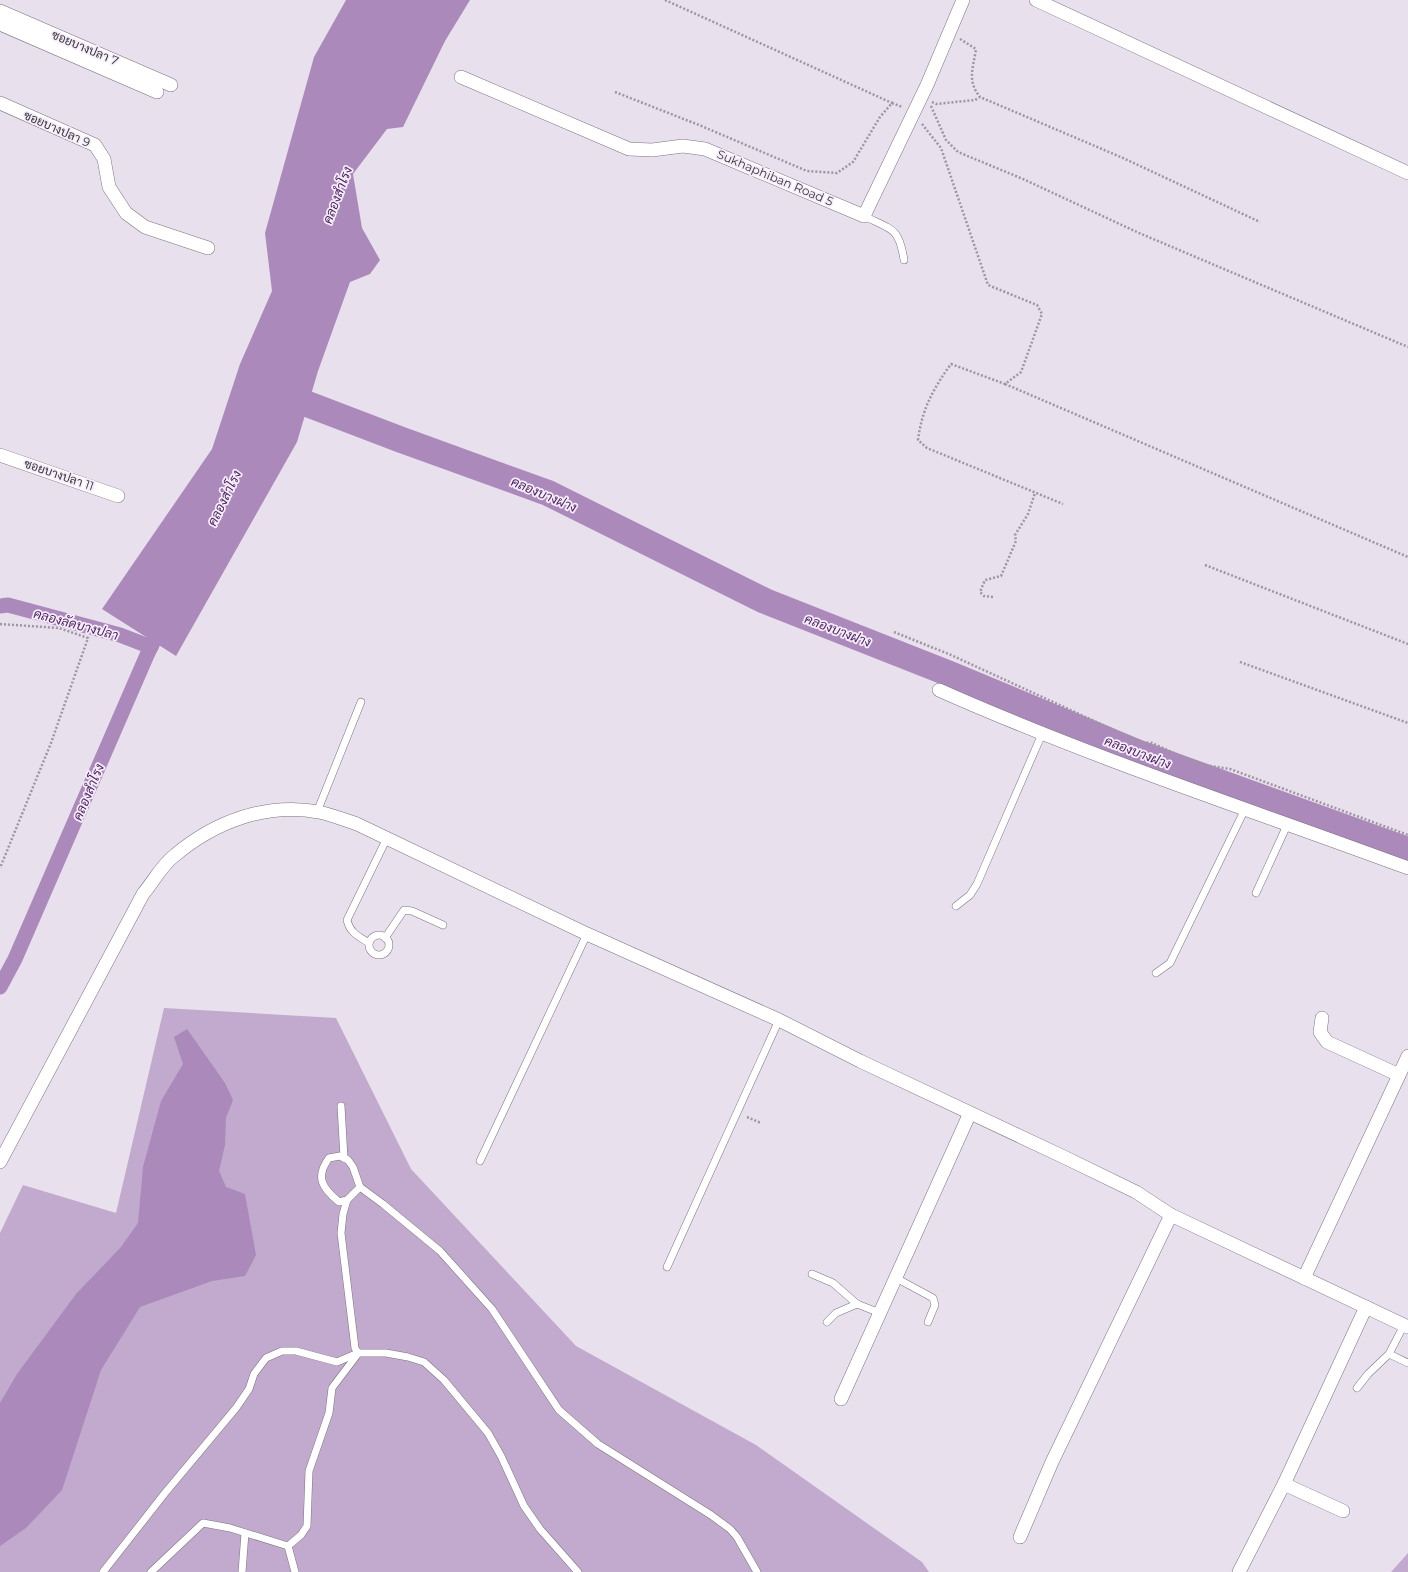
<svg xmlns="http://www.w3.org/2000/svg" width="1408" height="1572" viewBox="0 0 1408 1572" font-family="Montserrat,Sarabun,sans-serif">
<style>
.green{fill:#c1aacd}
.water{fill:#ab89bb}
.lines{fill:none;stroke-linecap:round;stroke-linejoin:round}
.canal{stroke:#ab89bb;stroke-width:15}
.river{stroke:#ab89bb;stroke-width:26}
.service-casing{stroke:#7b737f;stroke-width:8}
.minor-casing{stroke:#7b737f;stroke-width:14}
.path{stroke:#9d96a0;stroke-width:2.5;stroke-dasharray:2 2;stroke-linecap:butt}
.service{stroke:#fff;stroke-width:7}
.minor{stroke:#fff;stroke-width:13}
.labels{text-anchor:middle;stroke-width:3.5;stroke-linejoin:round;paint-order:stroke}
.street-label{font-size:12px;fill:#3a363b;stroke:#f6edfb}
.water-label{font-size:13px;font-style:italic;fill:#4f2461;stroke:#f6edfb}
</style>
<rect width="100%" height="100%" fill="#e9e0ed"/>
<!-- green -->
<g class="green">
<path d="M164,1008l172,10 75,151 165,177 180,99 166,117 7,10h-929v-339l23,-48 93,28z"/>
<path d="M1408,1553v19h-17z"/>
</g>
<!-- water -->
<g class="water">
<path d="M346,0h124l-25,41 -42,86 -16,2 -34,45 9,54 18,32 -10,14 -20,8 -32,89 -21,71 -121,214 -74,-47 110,-160 28,-85 32,-73 -7,-58 49,-176z"/>
<path d="M187,1029l38,54 8,17 -7,18 -1,27 -6,26 7,16 19,7 11,61 -11,21 -33,5 -72,26 -39,63 -39,120 -36,38 -26,18v-143l17,-29 59,-80 45,-47 17,-24 5,-56 18,-66 22,-37 -9,-27z"/>
</g>
<g class="lines">
<!-- canal -->
<g class="canal">
<path d="M0,606l8,-1 112,30 31,12"/>
<path d="M0,987l15,-28 132,-304 15,-31"/>
</g>
<!-- river -->
<path class="river" d="M276,392l123,47 149,54 217,108 185,73 189,79 269,97"/>
<!-- service casing -->
<g class="service-casing">
<g id="service">
<path d="M864,216c28,14 35,11 40,44"/>
<path d="M317,812l44,-110"/>
<path d="M1256,893l32,-70"/>
<path d="M956,906l14,-11 7,-11 65,-150"/>
<circle cx="379" cy="945" r="10"/>
<path d="M385,938l19,-28 8,1 31,14"/>
<path d="M369,943c-11,-7 -19,-10 -22,-23l40,-82"/>
<path d="M1156,973l14,-10 75,-154"/>
<path d="M341,1106l3,52"/>
<path d="M480,1161l107,-227"/>
<path d="M360,1187l-13,13 -8,2c-17,-14 -24,-25 -10,-44l11,-2 8,4 5,7 7,20 23,17 57,47 52,58 67,101 39,34 113,71 19,14 7,8 20,35"/>
<path d="M347,1200l-4,14 -2,19 14,115 3,5"/>
<path d="M667,1267l112,-247"/>
<path d="M812,1274l21,9 24,21 23,9"/>
<path d="M896,1278l37,20 2,7 -7,17"/>
<path d="M827,1322l9,-9 21,-9"/>
<path d="M1389,1354l19,9"/>
<path d="M1357,1388l11,-14 21,-20 15,-29"/>
<path d="M288,1546l13,-11 6,-9 2,-55 20,-58 3,-25 25,-33"/>
<path d="M288,1546l7,26"/>
<path d="M103,1572l62,-79 71,-85 13,-19 5,-15 12,-16 16,-7h14l41,11 21,-9h28l22,4 16,5 20,18 44,53 13,23 23,50 16,23 38,43"/>
<path d="M151,1572l52,-49 27,5 58,18"/>
<path d="M242,1572l3,-39"/>
</g>
</g>
<!-- minor casing -->
<g class="minor-casing">
<g id="minor">
<path d="M1036,0l372,173"/>
<path d="M0,11l171,74"/>
<path d="M0,24l157,68"/>
<path d="M461,77l168,72 23,1 31,-4 22,3 159,67 63,-131 36,-85"/>
<path d="M0,103l95,42 9,14 5,28 17,26 19,14 63,21"/>
<path d="M0,455l118,41"/>
<path d="M939,690c153,68 312,120 469,178"/>
<path d="M1322,1018l-2,14 7,10 72,33"/>
<path d="M0,1162l143,-268c10,-12 19,-29 31,-38 40,-34 92,-54 145,-44 13,3 26,8 38,12l230,110 192,86 81,41 206,97 70,34 35,23 237,112"/>
<path d="M1304,1278l104,-222"/>
<path d="M841,1399l129,-286"/>
<path d="M1284,1484l59,27"/>
<path d="M1020,1537l32,-75 119,-247"/>
<path d="M1239,1572l45,-88 82,-177"/>
</g>
</g>
<!-- path -->
<g class="path">
<path d="M665,0l227,103"/>
<path d="M960,39l16,10c-3,20 -9,32 4,48"/>
<path d="M615,92l84,33 108,46 30,2 16,-11 27,-45 12,-14 10,4"/>
<path d="M932,102l4,2 39,-4 5,-3 143,61 137,64"/>
<path d="M931,106l15,34 12,12 65,27 116,54 269,114"/>
<path d="M922,124l19,24 47,137 49,20 5,9 -21,58 -16,12 -54,-20c-18,25 -29,45 -33,76l9,8 136,56"/>
<path d="M1005,384l403,173"/>
<path d="M1205,565l203,79"/>
<path d="M993,597l-9,-1 -4,-4 5,-12 16,-4 15,-35 -1,-6 13,-21 7,-21"/>
<path d="M0,624l59,4 29,10 -37,105 -51,125"/>
<path d="M894,632l57,23 189,87 12,1 46,21 32,5 178,66"/>
<path d="M1240,662l168,61"/>
<path d="M747,1117l14,6"/>
</g>
<!-- service -->
<use href="#service" class="service"/>
<!-- minor -->
<use href="#minor" class="minor"/>
</g>
<g class="labels">
<!-- street labels -->
<g class="street-label">
<text transform="translate(85 48) rotate(23)" y="4">ซอยบางปลา 7</text>
<text transform="translate(57 129) rotate(24)" y="4">ซอยบางปลา 9</text>
<text transform="translate(775 178) rotate(23)" y="4">Sukhaphiban Road 5</text>
<text transform="translate(59 475) rotate(19)" y="4">ซอยบางปลา 11</text>
</g>
<!-- water labels -->
<g class="water-label">
<text transform="translate(337 195) rotate(-69)" y="5">คลองสำโรง</text>
<text transform="translate(544 494) rotate(23)" y="5">คลองบางฝาง</text>
<text transform="translate(224 498) rotate(-64)" y="5">คลองสำโรง</text>
<text transform="translate(76 624) rotate(15)" y="5">คลองลัดบางปลา</text>
<text transform="translate(838 630) rotate(21)" y="5">คลองบางฝาง</text>
<text transform="translate(1138 752) rotate(21)" y="5">คลองบางฝาง</text>
<text transform="translate(88 792) rotate(-67)" y="5">คลองสำโรง</text>
</g>
</g>
</svg>
